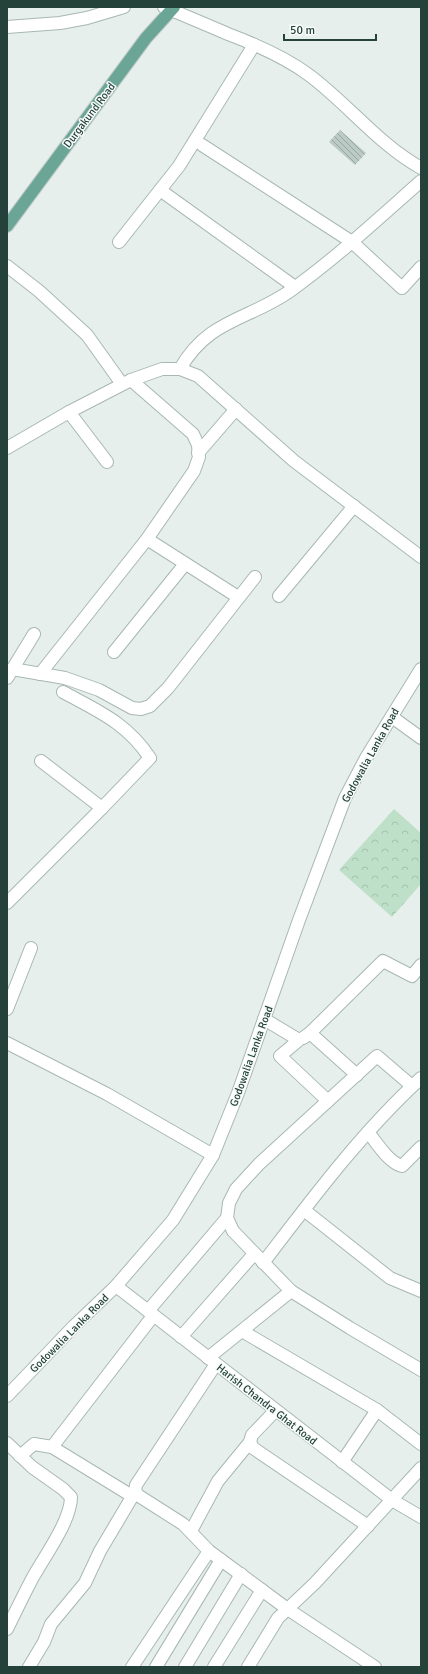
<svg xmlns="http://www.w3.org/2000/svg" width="428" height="1674" viewBox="0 0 428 1674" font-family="Signika,sans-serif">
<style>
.park{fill:url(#park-crowns)}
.building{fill:url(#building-back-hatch)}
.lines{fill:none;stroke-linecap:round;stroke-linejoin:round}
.minor-casing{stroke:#a8b8b2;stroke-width:14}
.tertiary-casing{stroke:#a8b8b2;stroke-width:14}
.primary-casing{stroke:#c2cac8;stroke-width:14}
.minor{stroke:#fff;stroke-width:12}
.tertiary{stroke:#fff;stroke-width:12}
.primary{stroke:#6aa596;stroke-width:12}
.labels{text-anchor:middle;stroke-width:3;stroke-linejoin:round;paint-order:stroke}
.street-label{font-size:11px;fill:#24423a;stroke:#f7fbf9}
</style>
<defs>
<pattern id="park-crowns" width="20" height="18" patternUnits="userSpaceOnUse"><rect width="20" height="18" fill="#bfe0c8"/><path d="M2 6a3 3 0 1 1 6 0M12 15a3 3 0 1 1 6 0" fill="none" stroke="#a4c1ad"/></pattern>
<pattern id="building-back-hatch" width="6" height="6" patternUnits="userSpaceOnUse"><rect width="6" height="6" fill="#bbcac4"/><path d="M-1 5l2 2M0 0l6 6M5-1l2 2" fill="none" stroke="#98a6a0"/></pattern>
</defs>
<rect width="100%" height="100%" fill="#e6efeb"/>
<!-- park -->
<path class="park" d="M394,809l27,24v51l-29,33 -53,-47z"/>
<!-- building -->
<path class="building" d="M340,130l26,23 -11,12 -26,-23z"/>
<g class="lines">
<!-- minor casing -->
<g class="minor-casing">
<g id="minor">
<path d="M164,7c22,9 43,18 64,27 29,11 57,23 81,41 39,29 69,69 112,93"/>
<path d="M7,27l53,-4 27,-5 37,-11"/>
<path d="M202,145l150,97 50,46 19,-21"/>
<path d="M160,190l135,97"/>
<path d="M119,242l60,-76 75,-121"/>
<path d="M7,266l32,25 48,44 35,49"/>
<path d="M180,369c28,-50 69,-49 110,-78 46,-33 88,-72 131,-110"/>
<path d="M69,412l38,50"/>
<path d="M7,448l62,-36 62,-32 31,-11h18l18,7 96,85 127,96"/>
<path d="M198,453l38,-44"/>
<path d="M147,539l91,58"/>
<path d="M279,596l75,-90"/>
<path d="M114,652l71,-88"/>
<path d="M12,669l53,9 34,12 33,18 9,1 9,-3 18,-18 87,-111"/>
<path d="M40,674l107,-135 47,-68 5,-14 -1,-12 -5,-11 -62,-54"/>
<path d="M7,678l27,-44"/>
<path d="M63,692c35,19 64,31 87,66l-48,50"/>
<path d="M392,717l29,21"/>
<path d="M7,903l95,-95 -61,-47"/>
<path d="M7,1009l24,-61"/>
<path d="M264,1019l35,21 -19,16 48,45"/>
<path d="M310,1033l73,-72 29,15 9,-11"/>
<path d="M303,1038l7,-5 47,42"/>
<path d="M7,1043l100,51 106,61"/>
<path d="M368,1132c9,11 20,30 34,34l19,-19"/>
<path d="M304,1210l86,68 31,13"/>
<path d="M263,1263c49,-64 98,-130 158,-185"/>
<path d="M116,1286l276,214 29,17"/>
<path d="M291,1291l-58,-60 -6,-13 2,-15 7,-14 23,-25 118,-108 35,30"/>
<path d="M148,1311l79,-93"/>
<path d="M242,1331l135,79 44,34"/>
<path d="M181,1337l73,-83"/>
<path d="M208,1358l83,-67 59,37 71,42"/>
<path d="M216,1364l-80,121 -1,7 4,4 44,28 26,27 77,57 89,59"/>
<path d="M275,1411l-23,24 -2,7 3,6 115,78"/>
<path d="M7,1443l25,24 31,22 8,8c0,24 -27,60 -39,82 -9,17 -17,34 -25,50"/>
<path d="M52,1447l101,-131"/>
<path d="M20,1456l14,-12 18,3 80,49"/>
<path d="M342,1462l35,-52"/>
<path d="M191,1531l27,-50 32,-39"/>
<path d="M29,1667l15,-25 7,-18 34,-41 15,-32 35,-59"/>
<path d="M132,1667l77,-116"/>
<path d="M156,1667l65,-107"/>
<path d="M185,1667l56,-93"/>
<path d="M214,1667l48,-77"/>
<path d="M248,1667l30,-49 37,-35 106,-115"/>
</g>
</g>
<!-- tertiary casing -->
<g class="tertiary-casing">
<path id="tertiary" d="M7,1396l67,-70 42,-40 57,-66 40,-65 25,-62 61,-173 46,-122 21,-40 55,-89"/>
</g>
<!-- primary casing -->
<g class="primary-casing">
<path id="primary" d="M7,226l139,-188 28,-31"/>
</g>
<!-- minor -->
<use href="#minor" class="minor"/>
<!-- tertiary -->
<use href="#tertiary" class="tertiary"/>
<!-- primary -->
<use href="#primary" class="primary"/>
</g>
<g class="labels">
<!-- street labels -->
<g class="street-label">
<text transform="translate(89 115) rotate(-53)" y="4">Durgakund Road</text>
<text transform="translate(370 755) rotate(-61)" y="4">Godowalia Lanka Road</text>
<text transform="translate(251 1056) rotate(-70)" y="4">Godowalia Lanka Road</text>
<text transform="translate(69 1333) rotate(-45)" y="4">Godowalia Lanka Road</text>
<text transform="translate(267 1404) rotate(38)" y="4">Harish Chandra Ghat Road</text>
</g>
</g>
<!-- border -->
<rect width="428" height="1674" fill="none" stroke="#24423a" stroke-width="16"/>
<!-- scale -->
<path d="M284 34v6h92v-6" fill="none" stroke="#24423a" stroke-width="2"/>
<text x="290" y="34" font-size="12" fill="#24423a" stroke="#f7fbf9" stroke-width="3" paint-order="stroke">50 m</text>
</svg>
